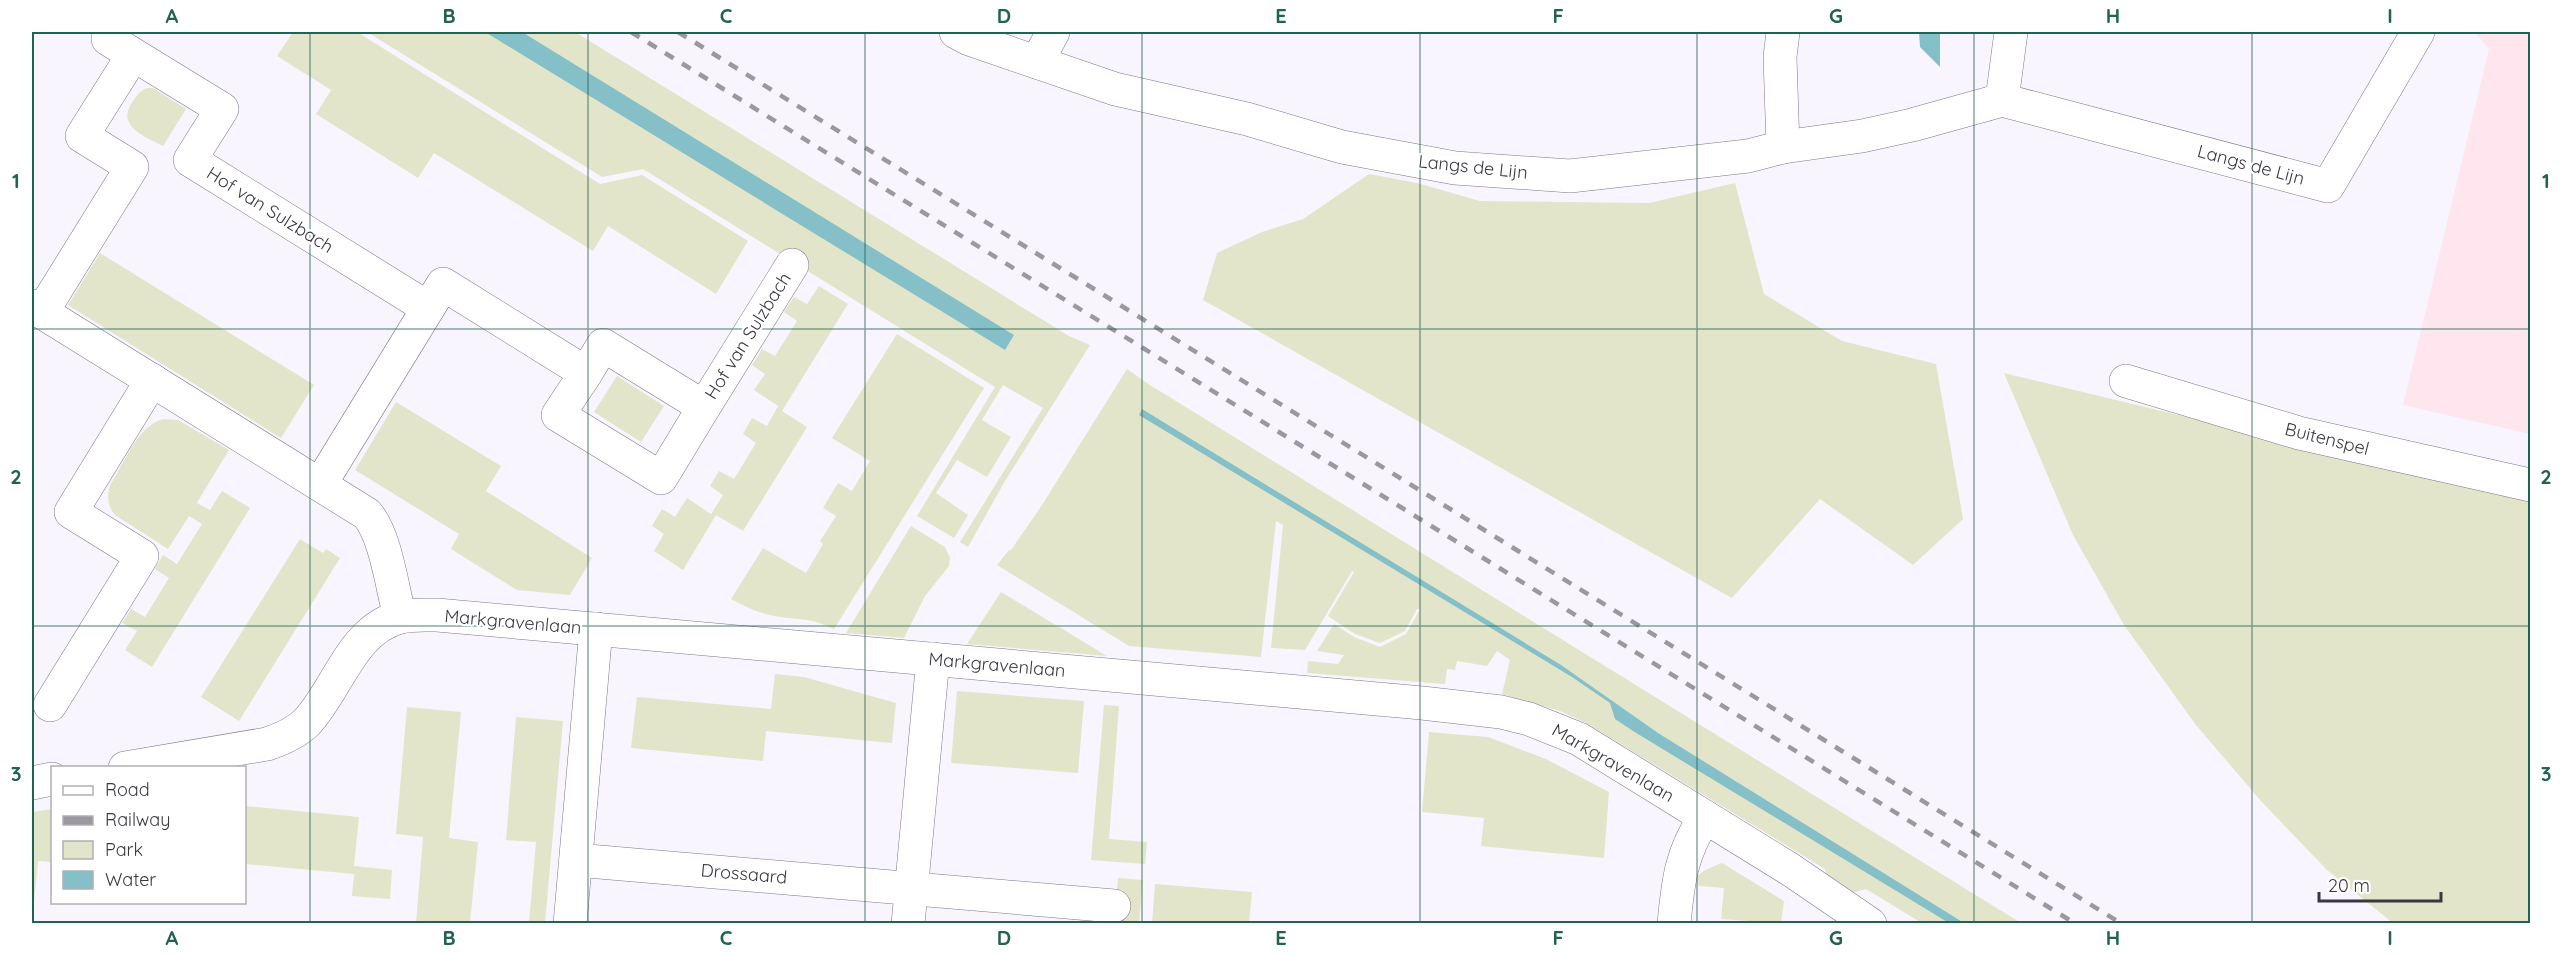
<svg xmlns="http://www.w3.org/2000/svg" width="2562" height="955" viewBox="0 0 2562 955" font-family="Quicksand,sans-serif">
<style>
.education{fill:#fee5ee}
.green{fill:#e2e5c9}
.water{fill:#85bfc8}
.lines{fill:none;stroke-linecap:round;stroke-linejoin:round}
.minor-casing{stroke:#7e7588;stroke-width:34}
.minor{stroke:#fff;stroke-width:33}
.rail{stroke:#9c98a1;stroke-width:4.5;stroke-dasharray:10 10;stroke-linecap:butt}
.grid{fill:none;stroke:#216352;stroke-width:1.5;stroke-opacity:0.55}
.labels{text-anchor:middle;stroke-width:4.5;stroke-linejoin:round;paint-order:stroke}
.street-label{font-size:18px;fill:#3b373f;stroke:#fff}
.neatline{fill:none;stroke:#216352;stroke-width:2}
.grid-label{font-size:20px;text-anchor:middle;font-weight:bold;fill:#216352}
</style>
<rect width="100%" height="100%" fill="#f9f5fe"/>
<!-- education -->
<path class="education" d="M2475,32h55v402l-127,-29 86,-356z"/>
<!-- green -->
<g class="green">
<path d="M293,32h64l243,152 42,-9 106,66 -32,53 -108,-68 -15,25 -159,-98 -16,25 -102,-64 15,-24 -54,-34z"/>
<path d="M367,32h208l494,304 21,9 -85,136 -37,66 -8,-5 83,-134 -40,-23 -21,35 29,17 -24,40 -30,-17 -21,33 32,22 -14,23 -37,-22 78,-129 -352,-218 -41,8z"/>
<path d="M147,88h6l33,21 -23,37c-17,-9 -46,-19 -32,-42 5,-7 8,-13 16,-16z"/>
<path d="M1369,174l48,9 63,18 169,2 86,-20 29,111 78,47 94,23 27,155 -50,46 -93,-66 -88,99 -529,-298 14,-47 45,-21 41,-13z"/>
<path d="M100,253l214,132 -33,53 -213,-133z"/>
<path d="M819,286l29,18 -66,107 25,16 -64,104 -27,-16 -33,55 -29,-19 10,-17 -12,-8 10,-17 13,8 12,-19 24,16 12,-19 -13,-9 9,-15 15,8 22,-36 -13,-9 9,-16 15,8 11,-20 -24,-16 11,-16 -13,-9 10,-16 13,7 22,-35 -13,-9 10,-15 13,7z"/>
<path d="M897,334l87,54 -150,241c-26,-13 -37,-8 -64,-14 -14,-3 -26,-9 -39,-16l32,-51 43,25 17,-29 -3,-3 16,-25 -13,-8 15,-25 14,8 18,-30 -38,-23z"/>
<path d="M1127,369l23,16 871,538h-99l-56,-34 -26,7 -10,-6 -5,-21 -239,-146 -26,-12 -58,-17 8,-34 -13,-9 -10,15 -30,-5 -2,9 -8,-1 -2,15 -138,-11 1,-12 30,3 6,-9 -27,-4 17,-27 20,13 26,10 26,-13 14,-25h-3l-12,22 -25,12 -25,-9 -27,-18 26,-44 -2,-1 -47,79 -34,-2 12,-123 -7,-4 -15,136 -132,-11 -132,-81 12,-15h2l31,-45z"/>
<path d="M2004,373l526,127v423h-137l-66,-53 -66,-69 -65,-76 -72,-100 -51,-90z"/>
<path d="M617,376l47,30 -23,36 -47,-30z"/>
<path d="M396,402l105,64 -15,25 106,67 -22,37 -53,-5 -66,-41 8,-15 -104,-64z"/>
<path d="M163,419l15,1 51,30 -39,64 7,-11 13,7 12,-19 28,17 -98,159 -27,-17 12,-19 -15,-8 9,-14 14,8 24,-39 -14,-9 8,-14 14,9 25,-40 -13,-8 -21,33 -53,-34c-8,-10 -8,-18 -5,-30 15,-22 26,-58 53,-66z"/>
<path d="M911,526l34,21 5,11 -1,8 -24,30 -21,42 -58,-5z"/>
<path d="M300,539l23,14 3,-4 14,9 -101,163 -38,-24z"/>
<path d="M1001,592l106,64 -140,-12z"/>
<path d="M775,674l29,3 92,26 -4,40 -126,-12 -3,30 -132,-13 6,-51 134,12z"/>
<path d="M957,691l127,10 -6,72 -127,-10z"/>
<path d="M1104,705l15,1 -10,133 38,3 -2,22 -54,-4z"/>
<path d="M407,707l54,5 -12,126 29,4 -8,81h-54l7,-86 -27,-3z"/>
<path d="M516,717l47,4 -18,202h-16l7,-81 -30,-2z"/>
<path d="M1429,732l59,5 58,22 63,33 -5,66 -123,-12 3,-28 -62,-6z"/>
<path d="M245,806l114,11 -5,49 38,4 -2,29 -38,-3 2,-22 -109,-10z"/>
<path d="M52,809v53l-14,-1 -6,62v-111z"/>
<path d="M1722,863l62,38 -3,22 -60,-4 3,-31 -25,-2 -3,-9 9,-7z"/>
<path d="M1118,878l25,2 -4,43 -25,1z"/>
<path d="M1155,884l97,8 -3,31h-97z"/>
</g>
<!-- water -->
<g class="water">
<path d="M485,32h37l492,303 -9,15z"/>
<path d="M1919,32h21v35l-20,-20z"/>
<path d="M1142,409l419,256 97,68 306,190h-15l-316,-192 -18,-12 -5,-16 -38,-26 -433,-262z"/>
</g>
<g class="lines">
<!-- minor casing -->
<g class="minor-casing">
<g id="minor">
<path d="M113,32l-5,7 114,70 -32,51 238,148"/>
<path d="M956,32l13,7 146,50 132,30 95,28 113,21 115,8 178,-20 35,-9 79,-11 50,-11 90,-25 9,-68"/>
<path d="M1037,62l16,-30"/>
<path d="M2002,100l326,86 90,-154"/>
<path d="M1783,147l-3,-90 3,-25"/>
<path d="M32,306l335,208c19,22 25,74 33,103"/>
<path d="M42,312l90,-145 -50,-31 51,-81"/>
<path d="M586,373l-28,42 103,63 43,-71"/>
<path d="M2126,381l173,52 231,52"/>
<path d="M321,483l122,-199 143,89 17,-28 101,62 88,-142"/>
<path d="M50,705l92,-149 -71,-44 81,-132"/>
<path d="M125,768l142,-24c15,-5 29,-11 40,-22 31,-33 44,-92 93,-105 12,-3 25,-2 37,-2l985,88 79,9 28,7 50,20 212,131 79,54"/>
<path d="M32,783l20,-4"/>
<path d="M576,860l538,46"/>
<path d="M570,924l26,-295"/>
<path d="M908,924l25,-265"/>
<path d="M1674,924c4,-43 7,-71 31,-107"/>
</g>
</g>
<!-- minor -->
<use href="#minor" class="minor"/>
<!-- rail -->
<g class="rail">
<path d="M631,32l1445,892"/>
<path d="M678,32l1444,892"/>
</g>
</g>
<!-- grid -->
<path class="grid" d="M310,32v892M588,32v892M865,32v892M1142,32v892M1420,32v892M1697,32v892M1974,32v892M2252,32v892M32,329h2498M32,626h2498"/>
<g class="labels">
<!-- street labels -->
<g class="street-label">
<text transform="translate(2251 165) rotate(15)" y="6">Langs de Lijn</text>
<text transform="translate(1473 167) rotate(6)" y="6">Langs de Lijn</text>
<text transform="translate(270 210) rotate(32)" y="6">Hof van Sulzbach</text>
<text transform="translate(748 336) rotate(-58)" y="6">Hof van Sulzbach</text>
<text transform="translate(2327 439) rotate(14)" y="6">Buitenspel</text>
<text transform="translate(513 622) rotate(5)" y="6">Markgravenlaan</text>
<text transform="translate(997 665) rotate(5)" y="6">Markgravenlaan</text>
<text transform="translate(1613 763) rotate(30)" y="6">Markgravenlaan</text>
<text transform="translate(744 874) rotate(5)" y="6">Drossaard</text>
</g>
</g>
<!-- border -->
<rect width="2562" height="955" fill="none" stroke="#ffffff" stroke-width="66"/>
<!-- legend -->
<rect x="51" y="766" width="195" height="138" fill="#ffffff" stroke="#b1afb2" stroke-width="1.5"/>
<rect x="63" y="786" width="30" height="9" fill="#ffffff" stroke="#b1afb2" stroke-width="1.5"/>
<text x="105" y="796" font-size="18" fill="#3b373f">Road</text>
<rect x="63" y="816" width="30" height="9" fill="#9c98a1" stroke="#b1afb2" stroke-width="1.5"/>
<text x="105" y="826" font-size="18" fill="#3b373f">Railway</text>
<rect x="63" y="841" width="30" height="18" fill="#e2e5c9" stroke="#b1afb2" stroke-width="1.5"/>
<text x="105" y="856" font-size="18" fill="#3b373f">Park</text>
<rect x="63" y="871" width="30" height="18" fill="#85bfc8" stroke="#b1afb2" stroke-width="1.5"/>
<text x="105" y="886" font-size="18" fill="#3b373f">Water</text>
<!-- scale -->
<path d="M2319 892v9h122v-9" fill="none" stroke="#3b373f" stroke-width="3"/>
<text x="2328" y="892" font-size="18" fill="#3b373f" stroke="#ffffff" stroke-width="4.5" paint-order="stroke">20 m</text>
<rect x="33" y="33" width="2496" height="889" class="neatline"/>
<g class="grid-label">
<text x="172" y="23">A</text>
<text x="449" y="23">B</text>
<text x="726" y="23">C</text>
<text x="1004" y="23">D</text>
<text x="1281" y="23">E</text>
<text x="1558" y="23">F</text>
<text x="1836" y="23">G</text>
<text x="2113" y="23">H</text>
<text x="2390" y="23">I</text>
<text x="16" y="188">1</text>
<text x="2546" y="188">1</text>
<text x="16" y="484">2</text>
<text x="2546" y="484">2</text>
<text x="16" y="781">3</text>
<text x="2546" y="781">3</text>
<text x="172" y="945">A</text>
<text x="449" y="945">B</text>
<text x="726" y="945">C</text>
<text x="1004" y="945">D</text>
<text x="1281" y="945">E</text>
<text x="1558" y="945">F</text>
<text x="1836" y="945">G</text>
<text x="2113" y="945">H</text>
<text x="2390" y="945">I</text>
</g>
</svg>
